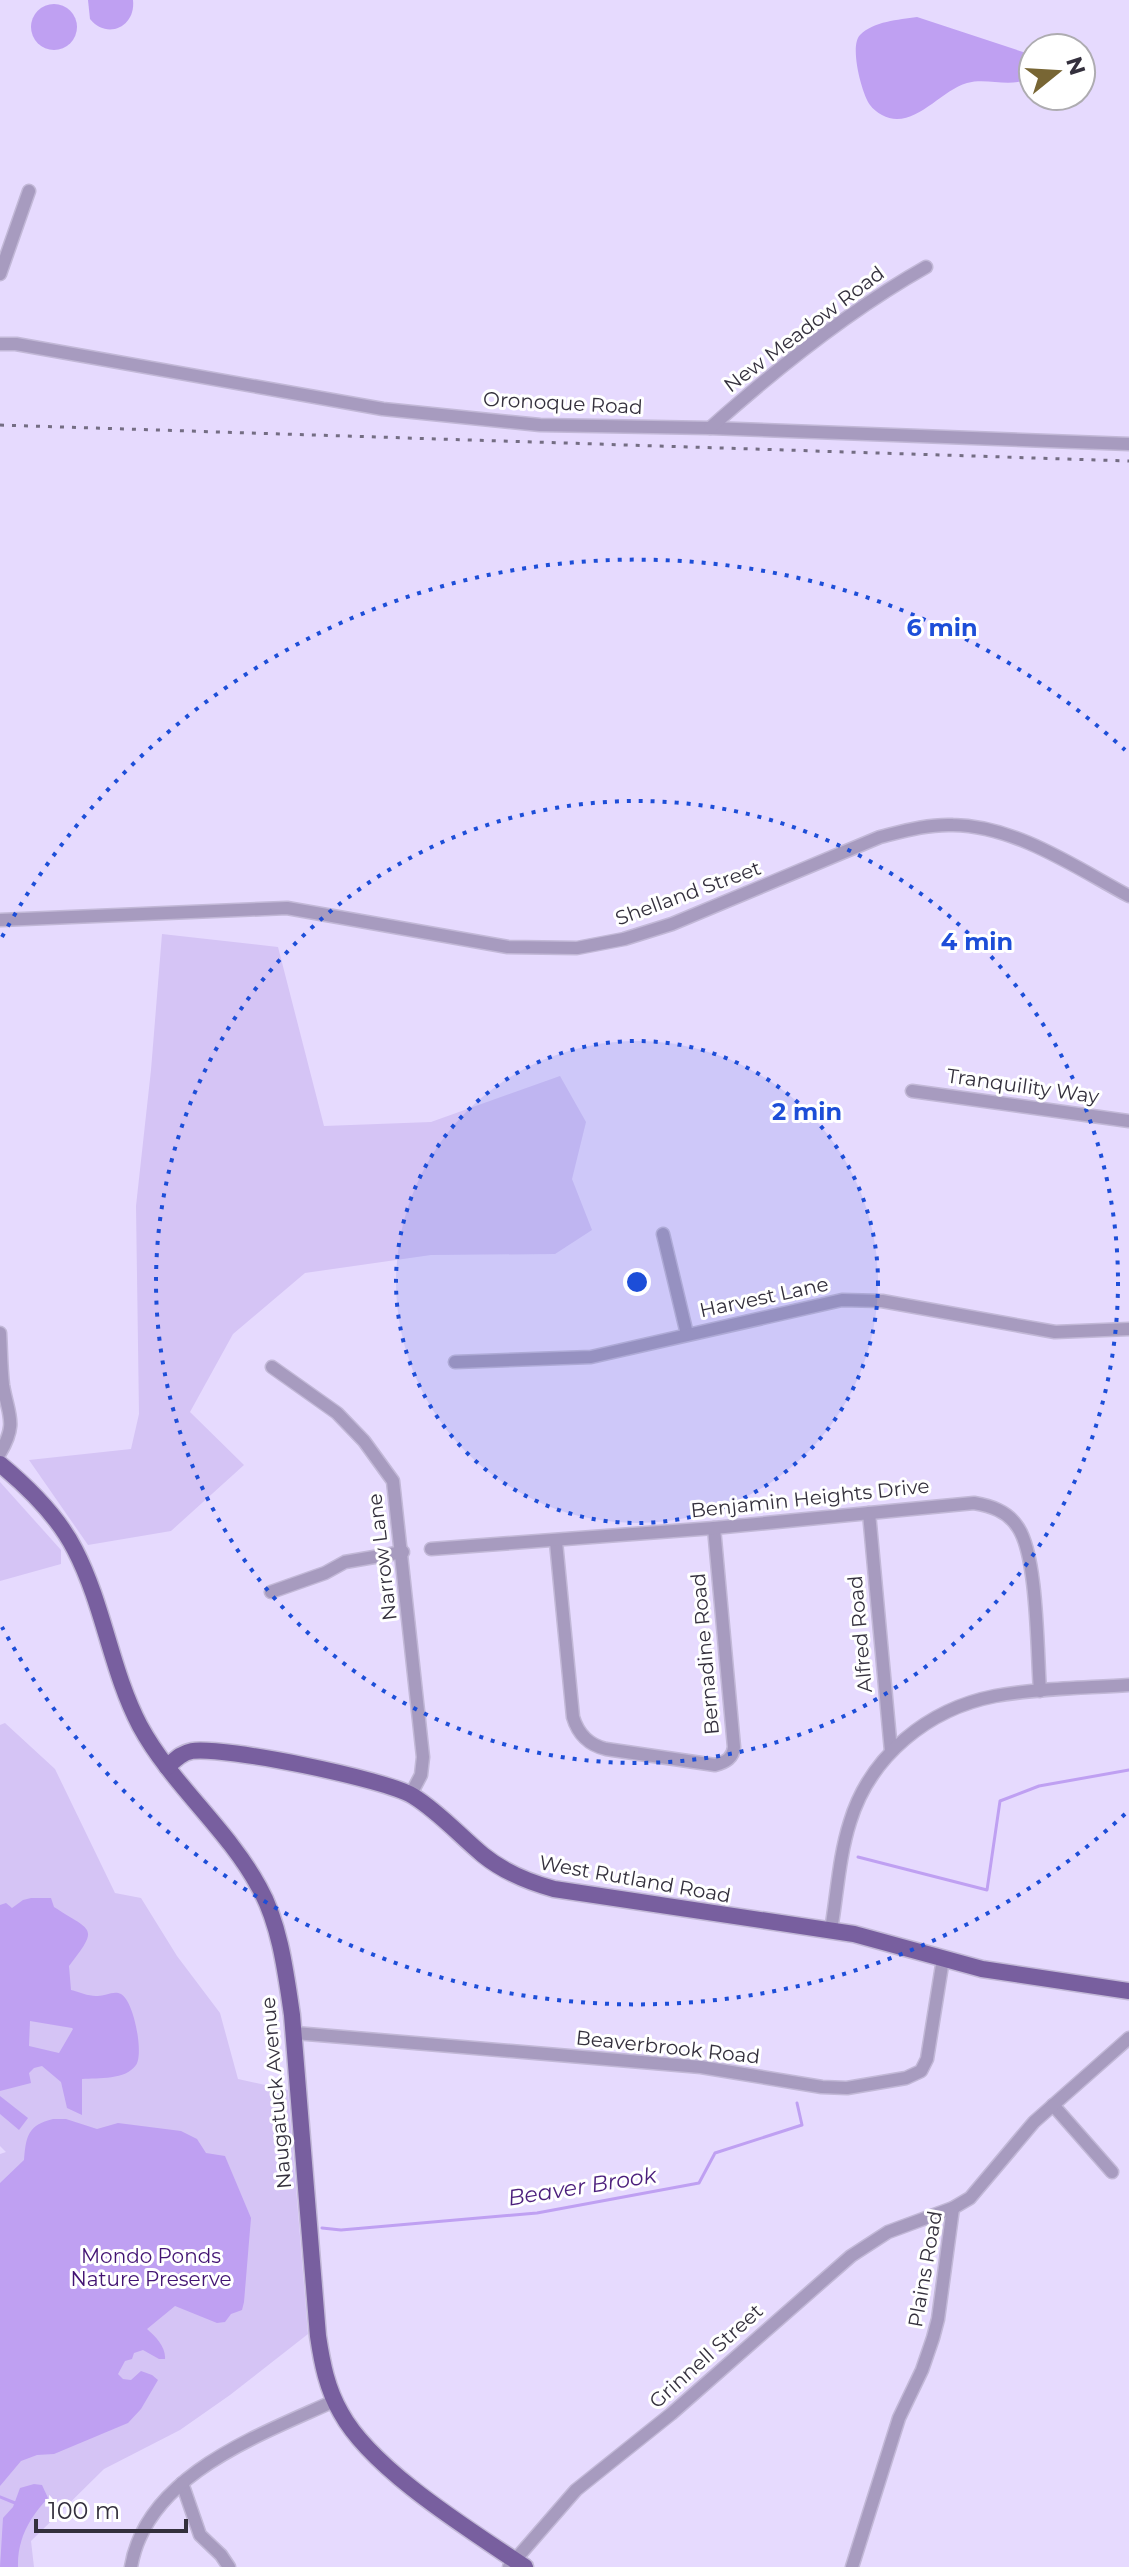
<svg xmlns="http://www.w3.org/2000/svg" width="1129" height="2567" viewBox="0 0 1129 2567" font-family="Montserrat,sans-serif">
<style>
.green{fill:#d5c4f5}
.water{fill:#bfa0f2;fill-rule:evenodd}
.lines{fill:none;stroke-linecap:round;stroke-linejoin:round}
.stream{stroke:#bfa0f2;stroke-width:3}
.minor-casing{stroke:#c2b8d7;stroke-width:15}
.major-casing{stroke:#c2b8d7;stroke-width:19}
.minor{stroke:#a79bbf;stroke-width:12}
.major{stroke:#785f9f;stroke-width:16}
.rail{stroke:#746d83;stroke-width:3;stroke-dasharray:4 8;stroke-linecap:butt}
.ring{fill:none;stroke:#1d4ed8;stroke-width:4;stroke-dasharray:4 8}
.labels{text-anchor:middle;stroke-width:6;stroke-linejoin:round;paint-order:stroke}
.street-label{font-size:20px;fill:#34303d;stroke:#fff}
.park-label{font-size:20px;fill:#421372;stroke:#fff}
.water-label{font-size:22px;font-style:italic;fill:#4b1e7c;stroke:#fff}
.centre{fill:#1d4ed8;stroke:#fff;stroke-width:4}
.ring-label{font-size:24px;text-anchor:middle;font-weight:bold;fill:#1d4ed8;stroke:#fff;stroke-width:6;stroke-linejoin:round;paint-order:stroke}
</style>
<rect width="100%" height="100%" fill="#e6dafe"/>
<!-- green -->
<g class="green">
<path d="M162,934l116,13 46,179 107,-4 129,-46 26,46 -14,57 20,51 -37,24 -124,1 -126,18 -72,61 -43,78 54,53 -73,66 -83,14 -59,-85 102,-11 8,-35 -3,-208 15,-136z"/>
<path d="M0,1482l61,68v14l-61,17z"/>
<path d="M5,1723l50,46 60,124 26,5 36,58 43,57 18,66 50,11 20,244 -78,61 -50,35 -76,39 -73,72 3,26h-34v-413l6,-2 -6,-6v-421z"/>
</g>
<!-- water -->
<g class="water">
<path d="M88,0h45c3,27 -26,40 -43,19z"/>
<circle cx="54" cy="27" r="23"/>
<path d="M917,17l106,35 10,7v17c-21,14 -43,1 -66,7 -24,7 -45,36 -70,36 -10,0 -21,-6 -27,-14 -8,-11 -21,-59 -10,-70 14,-14 38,-15 57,-18z"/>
<path d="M31,1898h20l3,9c38,25 46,19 15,59l2,24c8,2 17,6 25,6 8,1 17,-6 25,-2 13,7 23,60 15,71 -10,15 -38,13 -54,14v36l-15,-7 -6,-26 -19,-16 -8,2 -5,5 2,10 -31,8v-186l6,-2 6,5 11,-8zM30,2021l42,7 1,1 -14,24 -30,-7z"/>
<path d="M0,2096l28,22 -9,12 -19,-16z"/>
<path d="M53,2119h13l31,10 21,-6 63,8 16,8 9,14 19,3 26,62 -7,84 -2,8 -11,4 -6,8 -8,1 -42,-17 -28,23c9,8 19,18 18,30h-6l-16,-9 -9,3 -2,6 -7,2 -7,13 5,5 8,1 10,-9 11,4 6,5 -17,29 -13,14 -74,31 -17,1 -16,6 -21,25v-303l24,-23c2,-24 4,-35 29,-41z"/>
<path d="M34,2484l8,1 6,13c-18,19 -31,41 -30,69h-18l3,-49 10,-11 7,-19z"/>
</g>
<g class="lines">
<!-- stream -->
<g class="stream">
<path d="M858,1857l129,33 13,-89 39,-15 90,-16"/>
<path d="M322,2228l19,2 196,-17 162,-30 16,-30 87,-28 -5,-22"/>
<path d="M0,2497l15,6"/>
</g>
<!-- minor casing -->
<g class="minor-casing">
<g id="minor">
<path d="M0,274l29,-83"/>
<path d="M0,344h16l367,65 157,16 170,3 419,16"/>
<path d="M710,428c67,-60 138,-117 216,-161"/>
<path d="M0,920l287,-12 221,39 69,1 47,-9 48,-15 208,-87c24,-6 48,-13 73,-12 63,1 122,42 176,71"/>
<path d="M912,1091l217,30"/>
<path d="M663,1234l24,100"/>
<path d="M0,1333c1,17 1,35 3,52 5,30 15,38 -3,68"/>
<path d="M455,1362l136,-5 251,-57 40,1 173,31 74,-3"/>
<path d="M272,1367l65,46 27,28 29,40 30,276 -2,18 -10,19"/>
<path d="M869,1513l22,238"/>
<path d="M556,1542l17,175c5,17 16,28 33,32l109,16c11,-3 18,-7 19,-18l-20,-219"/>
<path d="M431,1549l283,-21 260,-25c17,3 33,8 43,23 21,28 20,127 23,165"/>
<path d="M271,1592l54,-19 20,-11 58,-10"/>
<path d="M831,1930c6,-35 8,-74 19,-108 20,-66 78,-113 145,-126 44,-8 90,-8 134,-11"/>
<path d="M295,2033l406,34 121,20 25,1 59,-10 15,-7 6,-12 16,-100"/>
<path d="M1053,2105l59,67"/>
<path d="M182,2483l18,52 21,20 8,12"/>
<path d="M131,2567c15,-92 129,-132 203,-166"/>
<path d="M509,2567l67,-77 95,-76 180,-158 37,-24 65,-24 17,-10 64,-76 95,-84"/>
<path d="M852,2567l47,-149 23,-48 11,-32 5,-19 15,-111"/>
</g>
</g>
<!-- major casing -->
<g class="major-casing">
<g id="major">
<path d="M0,1464c29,24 58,52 75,86 29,56 36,121 65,176 32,59 87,102 119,161 21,37 27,87 33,128l26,321c4,27 9,53 23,77 31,57 129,117 184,154"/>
<path d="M167,1767c8,-7 14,-14 25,-16 31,-5 194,28 221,45 26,16 46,39 70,59 21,17 45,27 71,34l300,45 128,35 147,22"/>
</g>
</g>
<!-- minor -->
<use href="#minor" class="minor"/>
<!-- major -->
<use href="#major" class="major"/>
<!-- rail -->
<path class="rail" d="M0,425l1129,36"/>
</g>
<!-- distance rings -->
<circle cx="637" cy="1282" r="241" fill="#1d4ed8" fill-opacity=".12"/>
<g class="ring">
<circle cx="637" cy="1282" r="241"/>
<circle cx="637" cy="1282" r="481"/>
<path d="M1125 1814A722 722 0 0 1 2 1627M2 937A722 722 0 0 1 1125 750"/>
</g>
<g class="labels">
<!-- street labels -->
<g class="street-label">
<text transform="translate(804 329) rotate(-37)" y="7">New Meadow Road</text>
<text transform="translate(563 403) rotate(3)" y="7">Oronoque Road</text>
<text transform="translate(688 893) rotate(-20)" y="7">Shelland Street</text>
<text transform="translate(1023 1086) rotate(8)" y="7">Tranquility Way</text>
<text transform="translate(764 1297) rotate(-12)" y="7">Harvest Lane</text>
<text transform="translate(810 1498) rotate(-6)" y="7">Benjamin Heights Drive</text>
<text transform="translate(382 1557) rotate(-97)" y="7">Narrow Lane</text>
<text transform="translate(860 1634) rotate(-95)" y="7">Alfred Road</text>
<text transform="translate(705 1654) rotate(-95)" y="7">Bernadine Road</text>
<text transform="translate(635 1879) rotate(10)" y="7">West Rutland Road</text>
<text transform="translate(668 2047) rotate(6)" y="7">Beaverbrook Road</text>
<text transform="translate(276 2093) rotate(-95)" y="7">Naugatuck Avenue</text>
<text transform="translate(925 2269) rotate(-80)" y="7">Plains Road</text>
<text transform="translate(706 2356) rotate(-42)" y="7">Grinnell Street</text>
</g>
<!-- park labels -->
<g class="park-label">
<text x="151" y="2263">Mondo Ponds<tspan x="151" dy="23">Nature Preserve</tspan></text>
</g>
<!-- water labels -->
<g class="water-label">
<text transform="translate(582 2186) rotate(-9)" y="8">Beaver Brook</text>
</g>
</g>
<circle cx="637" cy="1282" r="12" class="centre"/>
<g class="ring-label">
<text x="942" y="636">6 min</text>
<text x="977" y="950">4 min</text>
<text x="807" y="1120">2 min</text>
</g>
<!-- north arrow -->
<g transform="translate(1057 72) rotate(72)"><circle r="38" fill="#ffffff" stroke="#aeacb1" stroke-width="2"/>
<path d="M0-6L14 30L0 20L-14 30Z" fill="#786634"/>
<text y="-12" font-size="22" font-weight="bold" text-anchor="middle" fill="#34303d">N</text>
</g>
<!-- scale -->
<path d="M36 2519v12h150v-12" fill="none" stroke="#34303d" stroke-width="4"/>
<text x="48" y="2519" font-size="24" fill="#34303d" stroke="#ffffff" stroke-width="6" paint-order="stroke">100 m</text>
</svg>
